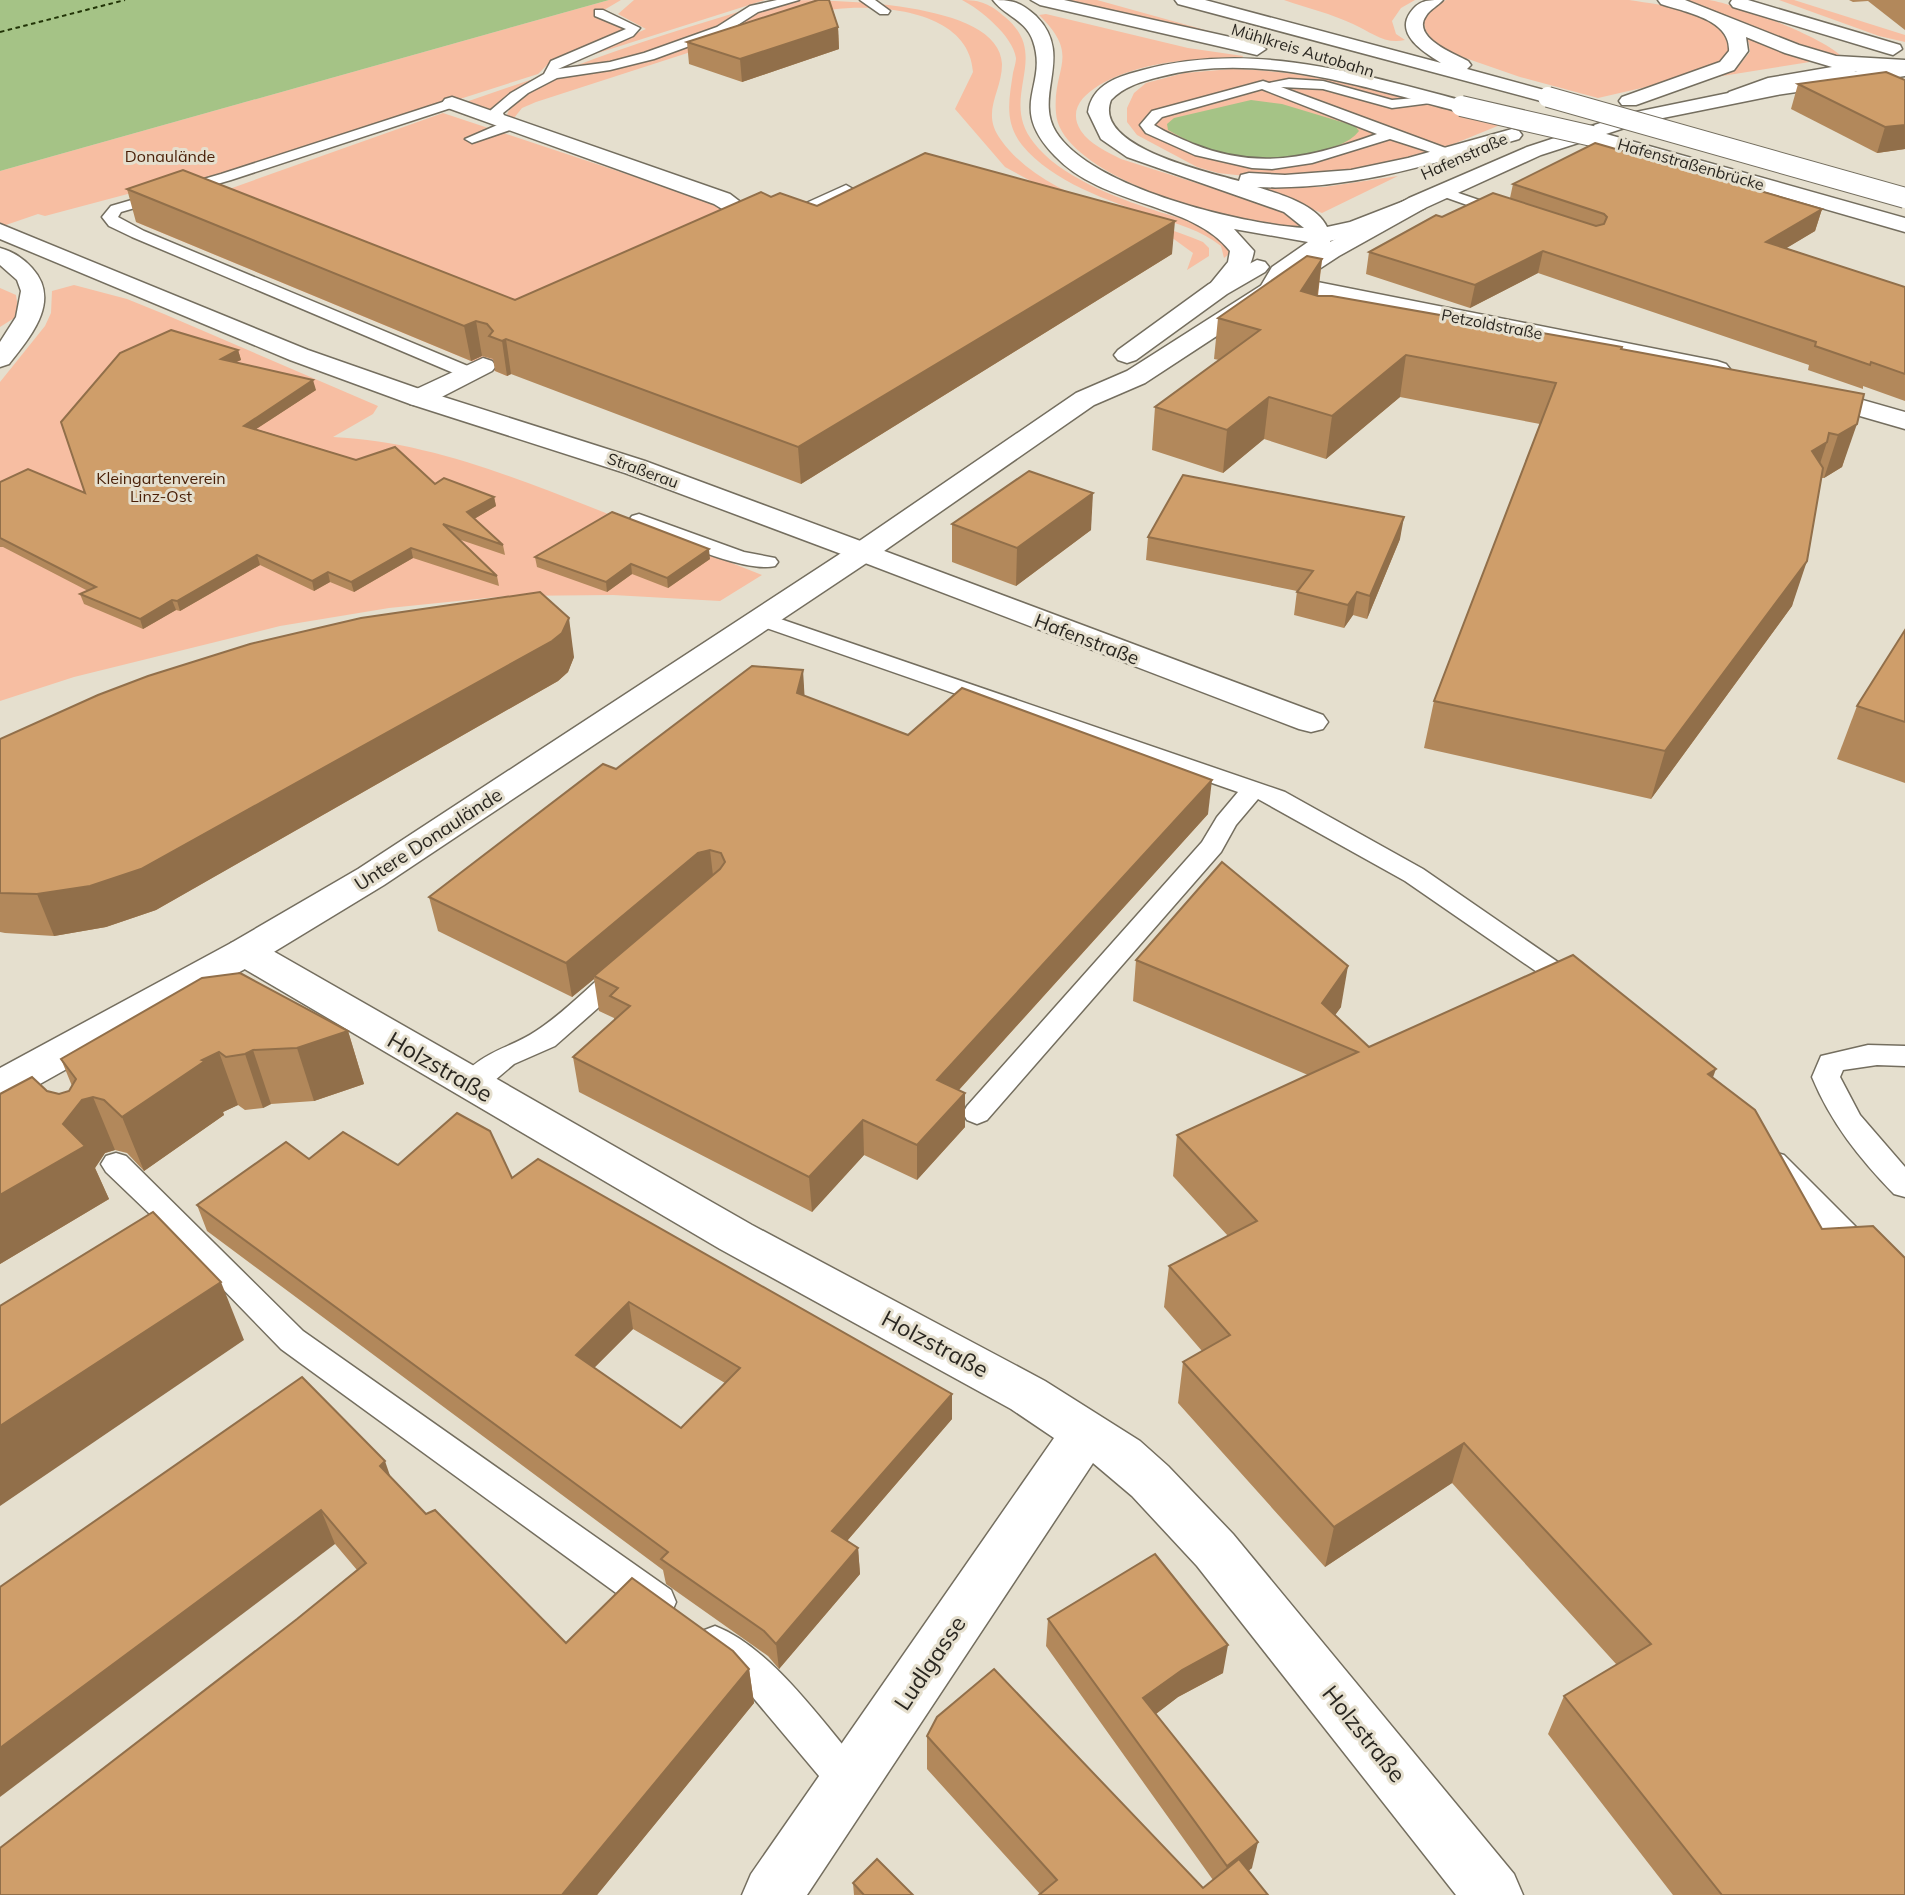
<svg xmlns="http://www.w3.org/2000/svg" width="1905" height="1895" viewBox="0 0 1905 1895" font-family="Mulish,sans-serif">
<style>
.green{fill:#f7bea2}
.water{fill:#a5c386}
.lines{fill:none;stroke-linecap:round;stroke-linejoin:round}
.ferry{stroke:#223407;stroke-width:2;stroke-dasharray:4.5 3.5;stroke-linecap:butt}
.lane-casing{stroke:#746e5f;stroke-width:3}
.street-casing{stroke:#746e5f;stroke-width:3}
.secondary-casing{stroke:#746e5f;stroke-width:3}
.primary-casing{stroke:#746e5f;stroke-width:3}
.highway-casing{stroke:#746e5f;stroke-width:3}
.lane{fill:#fff;fill-rule:evenodd}
.street{fill:#fff;fill-rule:evenodd}
.secondary{fill:#fff;fill-rule:evenodd}
.primary{fill:#fff;fill-rule:evenodd}
.highway{fill:#fff;fill-rule:evenodd}
.highway-bridge-casing{stroke:#746e5f;stroke-width:22;stroke-linecap:butt}
.highway-bridge{stroke:#fff;stroke-width:20}
.wall{fill:#b2885b;fill-rule:evenodd}
.shaded-wall{fill:#916f4a}
.building{fill:#cf9e6a;stroke:#916f4a;stroke-width:2;fill-rule:evenodd}
.labels{text-anchor:middle;stroke-width:6;stroke-linejoin:round;paint-order:stroke}
.far-street-label{font-size:16px;fill:#292620;stroke:#e5dfce}
.far-park-label{font-size:16px;fill:#481e06;stroke:#e5dfce}
.street-label{font-size:19px;fill:#292620;stroke:#e5dfce}
.near-street-label{font-size:23px;fill:#292620;stroke:#e5dfce}
</style>
<rect width="100%" height="100%" fill="#e5dfce"/>
<!-- green -->
<g class="green">
<path d="M609,0h12l-17,10 21,16v5l-78,34 -9,9 -382,122 -17,-5 -94,25 -7,-2 -38,13v-56z"/>
<path d="M634,0h131l-189,60 70,-31 -28,-15z"/>
<path d="M777,0c54,0 223,0 225,64 0,29 -22,48 -1,76 43,60 138,75 202,102l6,6v8l-22,14 6,-17 -22,-16 -103,-36 -63,-34 -50,-58 18,-37c-4,-69 -117,-71 -165,-58l-272,88 -14,6 -8,10 -7,-3c3,-15 48,-41 63,-47 67,-26 138,-47 207,-68z"/>
<path d="M962,0c19,0 28,4 43,17 48,40 -8,80 29,126 25,33 82,55 120,67 16,6 35,9 51,17 9,4 17,14 24,20v7l-5,4 -3,-12c-20,-16 -44,-22 -68,-30 -44,-15 -101,-34 -131,-71 -18,-23 -13,-45 -9,-72 1,-4 3,-11 3,-15 -3,-22 -36,-49 -54,-58z"/>
<path d="M1058,0h39l144,40z"/>
<path d="M1284,0h131l-14,8 -9,13 4,13 9,6c-20,5 -34,-8 -52,-16 -21,-10 -46,-16 -69,-24z"/>
<path d="M1446,0h183c37,6 88,9 103,48l-6,12 -54,21 -74,17 -78,-21 -72,-25 -15,-11 -7,-10 -3,-12 5,-9z"/>
<path d="M1682,0c8,0 18,0 27,0 27,4 117,38 134,58h-9z"/>
<path d="M1779,0h15l111,35v7l-26,-6z"/>
<path d="M1046,14l142,34 55,8 -2,4c-33,-2 -71,0 -103,9 -24,7 -79,28 -57,62 9,13 26,21 40,28l167,53 16,14 -10,4c-26,-5 -53,-9 -79,-16 -41,-11 -156,-50 -159,-101 -4,-47 26,-56 -17,-98z"/>
<path d="M1743,34l73,27 -100,16 20,-8 14,-17 -1,-9z"/>
<path d="M1232,69c92,2 181,30 268,56l-66,27 -81,22 -90,4 -45,-5 -21,-6 -60,-32 -10,-13v-14l7,-15 12,-10 38,-10z"/>
<path d="M530,80l3,1 -29,17 -15,14 -29,-8z"/>
<path d="M443,113l367,122 -303,141 -371,-154z"/>
<path d="M1398,176l-76,37 -69,-26h71z"/>
<path d="M74,285l53,14 37,15 214,92 -5,8 -40,23c89,4 173,37 255,69 58,23 116,46 174,69l-42,26 -107,-6 -106,1 -118,12 -109,18 -206,51 -74,24v-319l45,-56 6,-13 1,-22z"/>
<path d="M0,288l16,7 3,20 -19,12z"/>
</g>
<!-- water -->
<g class="water">
<path d="M0,0h609l-609,171z"/>
<path d="M1251,100l31,4 73,22 4,5c-10,13 -28,17 -44,21 -56,16 -97,7 -147,-22l-1,-6 7,-6z"/>
</g>
<g class="lines">
<!-- ferry -->
<path class="ferry" d="M0,32l125,-32"/>
<!-- lane casing -->
<g class="lane-casing">
<g id="lane">
<path d="M777,0h22l-41,12 -33,21 -71,26 -44,11 -53,8 -29,15 -25,20 3,7 -2,3 12,-1v6l-44,15 -7,-4 37,-16h-8l-5,-10 2,-3 20,-17 33,-19 7,-13 75,-32 -31,-13v-6h8l37,18 -7,8 -75,33 52,-7 34,-9 73,-26 33,-21z"/>
<path d="M860,0h15l15,11 -2,3h-8z"/>
<path d="M1289,79l34,2 69,19 46,-4v6l-46,6 -69,-19 -42,-2 170,63 2,3 -7,4 -56,-18 -78,24 -40,6 -20,-1 -57,-13 -49,-22 -6,-8 12,-14 111,-30 6,2zM1262,89l115,45c-65,23 -117,37 -184,10 -13,-6 -27,-11 -39,-19l8,-8z"/>
<path d="M452,99l7,4 -2,3 -226,74 -110,32 -3,5 26,14 331,138 3,4 -3,4h-12l-331,-140 -23,-11 -7,-9 9,-11 110,-32z"/>
<path d="M846,185l7,4 -2,3 -65,29 -5,2 -8,-5z"/>
<path d="M1441,187l70,24 3,3 -8,5 -5,-2 -65,-23 -2,-3 2,-3z"/>
<path d="M639,514l105,38 31,6 3,4 -3,4c-30,8 -112,-30 -143,-42l-3,-4 3,-4z"/>
<path d="M763,613l522,179 138,77 161,111 4,6 -4,6 -9,3 -9,-3 -161,-111 -147,-82 -22,26 -15,27 -234,268 -10,4 -10,-4 -4,-7 4,-7 235,-264 15,-25 21,-25 -483,-168 -3,-5 3,-5z"/>
<path d="M624,962l9,3 4,6 -4,6 -78,69 -41,18 -33,28 -10,3 -10,-3 -4,-7c19,-33 53,-36 79,-54 28,-18 53,-45 79,-66z"/>
<path d="M1868,1045l37,1v20l-28,-1 -34,5 -3,7 20,38 45,52v30l-11,-3c-34,-35 -63,-71 -82,-117l9,-21z"/>
<path d="M1774,1152l10,3 121,121v33l-11,-4 -130,-134 -5,-8 5,-8z"/>
<path d="M116,1153l10,3 177,175 368,259 5,12 -5,12 -13,5 -13,-5 -364,-265 -128,-132 -47,-45 -5,-8 5,-8z"/>
<path d="M715,1626c57,22 108,97 148,143l5,13 -5,13 -14,6 -14,-6 -95,-113 -38,-27 -5,-12 5,-12z"/>
</g>
</g>
<!-- street casing -->
<g class="street-casing">
<g id="street">
<path d="M452,97l278,97 21,16 -3,5h-16l-18,-11 -269,-97 -3,-4 3,-4z"/>
<path d="M0,248c12,3 24,11 32,20 30,33 -2,69 -23,96l-9,3v-25l16,-25 5,-26 -4,-11 -17,-15z"/>
<path d="M1282,275l435,86 9,3 4,5 -4,5 -9,3 -443,-90 -4,-5 4,-5z"/>
<path d="M483,358l9,3 4,5 -4,5 -64,33 -9,2 -9,-2 -4,-6 4,-6z"/>
<path d="M1810,385l95,27v17l-104,-30 -4,-6 4,-6z"/>
<path d="M863,543l460,172 5,7 -5,7 -12,3 -12,-3 -447,-171 -4,-6 4,-6z"/>
<path d="M245,939l14,4 493,282 293,156 95,60 28,25 65,68 281,340 9,21h-67l-259,-329 -65,-70 -39,-33 -286,432h-65l9,-21 303,-436 -43,-29 -291,-160 -489,-288 -5,-9 5,-9z"/>
</g>
</g>
<!-- secondary casing -->
<g class="secondary-casing">
<path id="secondary" d="M0,224l308,126 120,42 217,69 229,85 4,6 -4,6 -11,3 -11,-3 -227,-85 -215,-69 -120,-44 -290,-121z"/>
</g>
<!-- primary casing -->
<g class="primary-casing">
<g id="primary">
<path d="M1905,64v12l-128,19 -134,27 -102,33 -116,53 -86,48 -194,127 -51,22 -220,153 -490,327 -125,76 -244,137 -15,4v-34l231,-125 127,-74 494,-323 224,-153 51,-22 196,-125 86,-48 118,-51 104,-34 146,-30z"/>
<path d="M1257,260l8,2 4,5 -4,5 -38,22 -91,66 -9,3 -9,-3 -4,-5 4,-5 91,-66z"/>
</g>
</g>
<!-- highway casing -->
<g class="highway-casing">
<g id="highway">
<path d="M993,0c20,0 27,2 43,16 39,39 -3,79 20,116 35,56 185,92 248,96l-20,-16 -157,-55 -26,-18 -13,-27c4,-28 31,-36 55,-42 110,-30 218,4 325,32l3,4 -3,4 -7,2c-97,-24 -202,-62 -302,-35 -18,5 -35,9 -48,23 -19,47 98,72 128,81l2,-6 8,-2 36,2 66,-5 57,-12 104,-29 7,2 3,4 -3,4c-86,25 -171,52 -262,48 23,7 60,18 70,40l23,-5 67,-26 8,2 3,5 -3,5 -59,24 -36,9 2,4 -4,5 -38,26 -10,18 -9,2 -9,-2 -3,-5 13,-22 36,-25 -74,-13 20,22c-3,20 -23,49 -45,43l-3,-5 22,-27 2,-11c-38,-49 -127,-44 -175,-95 -49,-51 -6,-69 -22,-115 -7,-21 -28,-25 -40,-41z"/>
<path d="M1031,0h33l193,43 9,6 -9,6 -217,-50z"/>
<path d="M1175,0h30l236,63c-16,-10 -46,-28 -31,-50 9,-13 17,-13 33,-13 -5,6 -13,9 -17,16 -15,21 28,38 42,45l3,4 -4,4 88,24 3,4 -3,4h-14l-363,-97z"/>
<path d="M1658,0h27l114,45 37,11 69,4v12l-49,-1 -9,5 -74,13 -37,13 -7,-2 -3,-4 3,-4 39,-14 64,-11 -47,-14 -39,-16 2,14 -14,19 -98,35h-14l-3,-4 3,-4 98,-35 9,-11c2,-32 -45,-39 -68,-47z"/>
<path d="M1732,0h16l152,45 2,4 -9,6 -7,-2 -153,-46 -3,-4z"/>
<path d="M1592,130l313,88v14l-320,-92 -3,-4 3,-4z"/>
</g>
</g>
<!-- lane -->
<use href="#lane" class="lane"/>
<!-- street -->
<use href="#street" class="street"/>
<!-- secondary -->
<use href="#secondary" class="secondary"/>
<!-- primary -->
<use href="#primary" class="primary"/>
<!-- highway -->
<use href="#highway" class="highway"/>
<!-- highway-bridge casing -->
<g class="highway-bridge-casing">
<g id="highway-bridge">
<path d="M1548,97l357,101"/>
<path d="M1461,106l131,30"/>
</g>
</g>
<!-- highway-bridge -->
<use href="#highway-bridge" class="highway-bridge"/>
</g>
<!-- wall -->
<g class="wall">
<path d="M1849,0h56v30l-37,-29 -15,1z"/>
<path d="M838,27l1,22 -97,33 -53,-18 -2,-22z"/>
<path d="M1905,80v69l-28,4 -86,-44 7,-25z"/>
<path d="M1513,184l309,25 -7,22 -29,17 119,39v114l-42,-15v3l-55,-19 1,-5 -271,-92 -68,35 -104,-34 3,-22 73,-35 68,-19z"/>
<path d="M127,189l388,111 256,-103 46,9 355,48 -371,230 -290,-110 -4,2 -12,-5 -2,-12 -11,-3 -11,5 -335,-139z"/>
<path d="M1322,259l-4,37 546,98 -22,73 -18,11h-3l-29,128 -141,193 -227,-51 10,-47 106,-277 -140,-27 -74,62 -62,-20 -41,34 -71,-23 3,-43 64,-47 -5,-1 4,-41z"/>
<path d="M238,350l3,10 -6,2 81,28 -60,39 179,55 59,13 2,9 -22,13 29,26 2,10 -47,-16 39,37 2,10 -86,-28 -59,34 -24,-10 -16,9 -54,-26 -80,46 -4,-1 -33,19 -59,-25 -4,-10 8,-3 -85,-44h-3v-65l85,11z"/>
<path d="M952,524l139,6 -75,56 -64,-24z"/>
<path d="M1148,537l252,2 -33,80 -14,-4 -9,13 -50,-13 3,-24 -151,-31z"/>
<path d="M535,557l175,2 -42,29 -36,-14 -25,18 -70,-25z"/>
<path d="M1905,630v153l-68,-24 20,-53z"/>
<path d="M574,657l-6,15 -10,9 -402,229 -50,17 -52,9 -49,-3 -5,-1v-193z"/>
<path d="M804,696l104,39 300,79 -249,276 6,3v34l-48,53 -53,-25 -52,57 -233,-120 -6,-35 41,-37v-2l-15,-7 -5,-32 -22,18 -134,-66 -9,-34 187,-128z"/>
<path d="M1136,960l205,47 -6,8 34,32 344,31 192,817h-232l-125,-161 16,-38 53,-31 -165,-182 -127,84 -147,-164 5,-41 19,-11 -38,-44 5,-41 59,-30 -55,-60 4,-41 131,-60 -175,-74z"/>
<path d="M348,1031l16,53 -50,17 -43,3 -8,4 -18,2 -7,-5 -15,7 1,3 -80,56 -17,-18 -12,-3 -10,3 -10,15 14,31 -109,65v-170l47,-3 12,3 10,-3 3,-5 -11,-27z"/>
<path d="M309,1159l89,6 554,254 -105,122 11,7 2,26 -81,95 -11,-13 -102,-72 -3,-14 -456,-339 -10,-26zM633,1329l92,54 -44,45 -87,-60z"/>
<path d="M391,1478l35,36 140,129 183,26 5,34 -157,192h-597l357,-325 -22,-26 -335,43z"/>
<path d="M1048,1619l175,54 -45,24 -22,17 96,154 -4,3 20,24 -228,-1 -113,-125v-33l276,152 10,-8 -167,-234z"/>
<path d="M853,1883l60,12h-59z"/>
</g>
<!-- shaded-wall -->
<g class="shaded-wall">
<path d="M838,27l1,22 -97,33 -2,-23z"/>
<path d="M1905,125v24l-28,4 8,-26z"/>
<path d="M1822,209l-7,22 -55,33 6,-22z"/>
<path d="M1175,221l-3,33 -371,230 -3,-37z"/>
<path d="M1543,251l-5,22 -68,35 5,-23z"/>
<path d="M1322,259l-5,39 -16,-7z"/>
<path d="M476,321l6,35 -11,5 -7,-35z"/>
<path d="M506,339l5,35 -4,2 -5,-35z"/>
<path d="M238,350l3,10 -18,8 -2,-9z"/>
<path d="M1406,355l-6,42 -74,62 6,-43z"/>
<path d="M313,380l3,10 -69,45 -3,-9z"/>
<path d="M1269,397l-5,42 -41,34 4,-43z"/>
<path d="M1857,424l-15,43 -18,11 14,-43z"/>
<path d="M1827,442l-14,43 -1,-34z"/>
<path d="M1093,493l-2,37 -75,56 1,-38z"/>
<path d="M494,497l2,9 -27,16 -2,-10z"/>
<path d="M1404,517l-4,22 -33,80 3,-23z"/>
<path d="M411,548l2,10 -59,34 -3,-10z"/>
<path d="M709,549l1,10 -42,29 -1,-10z"/>
<path d="M257,555l3,10 -80,46 -3,-10z"/>
<path d="M1807,561l-15,45 -141,193 14,-48z"/>
<path d="M631,564l1,10 -25,18 -1,-10z"/>
<path d="M328,572l2,10 -16,9 -2,-10z"/>
<path d="M1357,592l-4,23 -9,13 4,-23z"/>
<path d="M172,600l4,10 -33,19 -3,-10z"/>
<path d="M569,618l5,39 -6,15 -10,9 -402,229 -50,17 -52,9 -17,-42z"/>
<path d="M803,670l2,33 -8,-10z"/>
<path d="M1212,780l-4,34 -271,300v-34z"/>
<path d="M710,850l4,34 -120,92v3l-22,18 -6,-34 132,-110z"/>
<path d="M1348,966l-7,41 -21,29 2,-33z"/>
<path d="M348,1031l16,53 -50,17 -17,-53z"/>
<path d="M253,1050l18,54 -8,4 -18,-54z"/>
<path d="M219,1052l19,53 -15,7 1,3 -80,56 -22,-54 80,-57z"/>
<path d="M1716,1069l-15,41 7,-36z"/>
<path d="M965,1093v34l-48,53v-35z"/>
<path d="M93,1097l22,53 -10,3 -10,15 14,31 -109,65v-69l63,-71 19,-24z"/>
<path d="M863,1120l1,35 -52,57 -3,-35z"/>
<path d="M221,1282l23,58 -244,166v-80z"/>
<path d="M629,1302l4,27 -52,52 -5,-26z"/>
<path d="M952,1394v25l-118,137 -2,-25z"/>
<path d="M1464,1443l-12,40 -127,84 9,-40z"/>
<path d="M385,1461l12,35 -17,-30z"/>
<path d="M321,1510l14,34 -335,253v-49z"/>
<path d="M858,1548l2,26 -81,95 -3,-25z"/>
<path d="M1228,1645l-5,28 -45,24 -38,29 3,-28 39,-28z"/>
<path d="M749,1669l5,34 -157,192h-35z"/>
<path d="M1258,1842l-6,26 -31,23 6,-25z"/>
</g>
<!-- building -->
<g class="building">
<path d="M818,0h11l9,27 -98,32 -53,-17z"/>
<path d="M1886,72l19,8v45l-20,2 -87,-43z"/>
<path d="M1595,143l227,66 -56,33 139,45v87l-34,-12 -1,3 -55,-19 1,-4 -273,-91 -68,34 -106,-33 67,-37 6,2 51,-24 103,33 8,-2 3,-7 -3,-3 -91,-30z"/>
<path d="M925,153l250,68 -377,226 -292,-108 -4,2 -13,-5 4,-5 -6,-7 -11,-3 -12,5 -337,-137 56,-19 332,130 246,-108 10,5 9,-4 37,13z"/>
<path d="M1307,256l15,3 -21,32 17,5h14l290,51 -1,2 243,45 -7,30 -19,11 -9,-2 -2,9 -15,9 11,17 -16,93 -142,190 -231,-50 122,-318 -150,-28 -74,61 -63,-19 -42,33 -72,-23 105,-77 -42,-12z"/>
<path d="M171,330l67,20 -17,9 92,21 -69,46 112,34 39,-13 40,37 9,-6 50,19 -27,15 36,33 -60,-21 54,52 -86,-28 -60,34 -23,-10 -16,9 -55,-26 -80,46 -5,-1 -32,19 -60,-25 16,-7 -96,-49v-56l28,-13 57,24 -24,-71 59,-69z"/>
<path d="M1029,471l64,22 -76,55 -65,-24z"/>
<path d="M1183,475l221,42 -34,79 -13,-4 -9,13 -51,-13 16,-21 -165,-34z"/>
<path d="M612,512l97,37 -42,29 -36,-14 -25,18 -71,-25z"/>
<path d="M540,592l29,26 -7,15 -10,8 -411,228 -51,17 -53,8 -37,-1v-154l98,-44 50,-19 102,-32 111,-26z"/>
<path d="M1905,630v92l-48,-16z"/>
<path d="M752,666l51,4 -6,23 111,42 54,-47 250,92 -275,300 28,13 -48,52 -54,-25 -54,57 -236,-120 57,-51 -20,-10 8,-8 -24,-12 126,-107 5,-7 -4,-9 -11,-3 -12,3 -132,110 -137,-66 174,-133 13,5z"/>
<path d="M1222,862l126,104 -26,37 47,44 204,-92 143,114 -8,5 47,36 67,119 51,-3 32,32v637h-183l-158,-199 87,-52 -187,-201 -130,84 -151,-165 47,-27 -61,-69 88,-45 -80,-86 181,-83 -222,-92z"/>
<path d="M240,973l108,58 -51,17 -44,2 -8,4 -19,3 -7,-5 -17,8 3,1 -83,56 -18,-17 -11,-3 -11,3 -19,24 22,22 -85,49v-101l32,-17 15,14 12,3 10,-3 7,-12 -15,-20 141,-81z"/>
<path d="M457,1113l33,18 22,47 26,-19 414,235 -120,137 26,17 -82,96 -12,-13 -103,-72 7,-7 -471,-347 89,-63 23,17 34,-27 55,33zM629,1302l111,66 -59,60 -105,-73z"/>
<path d="M153,1212l68,70 -221,144v-120z"/>
<path d="M302,1377l83,84 -5,5 46,48 9,-4 131,133 66,-65 101,73 16,18 -187,226h-562v-47l297,-229 69,-56 -45,-53 -321,238v-161z"/>
<path d="M1155,1554l73,91 -46,25 -39,28 115,144 -31,24 -179,-247z"/>
<path d="M994,1669l209,219 36,-29 29,36h-229l18,-15 -130,-144 10,-19z"/>
<path d="M877,1859l36,36h-49l-11,-12z"/>
</g>
<g class="labels">
<!-- far-street labels -->
<g class="far-street-label">
<text transform="translate(1303 50) rotate(17)" y="6">Mühlkreis Autobahn</text>
<text transform="translate(1464 156) rotate(-24)" y="6">Hafenstraße</text>
<text transform="translate(1691 164) rotate(16)" y="6">Hafenstraßenbrücke</text>
<text transform="translate(1492 324) rotate(11)" y="6">Petzoldstraße</text>
<text transform="translate(643 470) rotate(20)" y="6">Straßerau</text>
</g>
<!-- far-park labels -->
<g class="far-park-label">
<text x="170" y="162">Donaulände</text>
<text x="161" y="484">Kleingartenverein<tspan x="161" dy="18">Linz-Ost</tspan></text>
</g>
<!-- street labels -->
<g class="street-label">
<text transform="translate(1087 639) rotate(21)" y="7">Hafenstraße</text>
<text transform="translate(428 839) rotate(-33)" y="7">Untere Donaulände</text>
</g>
<!-- near-street labels -->
<g class="near-street-label">
<text transform="translate(440 1067) rotate(30)" y="8">Holzstraße</text>
<text transform="translate(935 1344) rotate(28)" y="8">Holzstraße</text>
<text transform="translate(930 1663) rotate(-56)" y="8">Ludlgasse</text>
<text transform="translate(1364 1734) rotate(51)" y="8">Holzstraße</text>
</g>
</g>
</svg>
